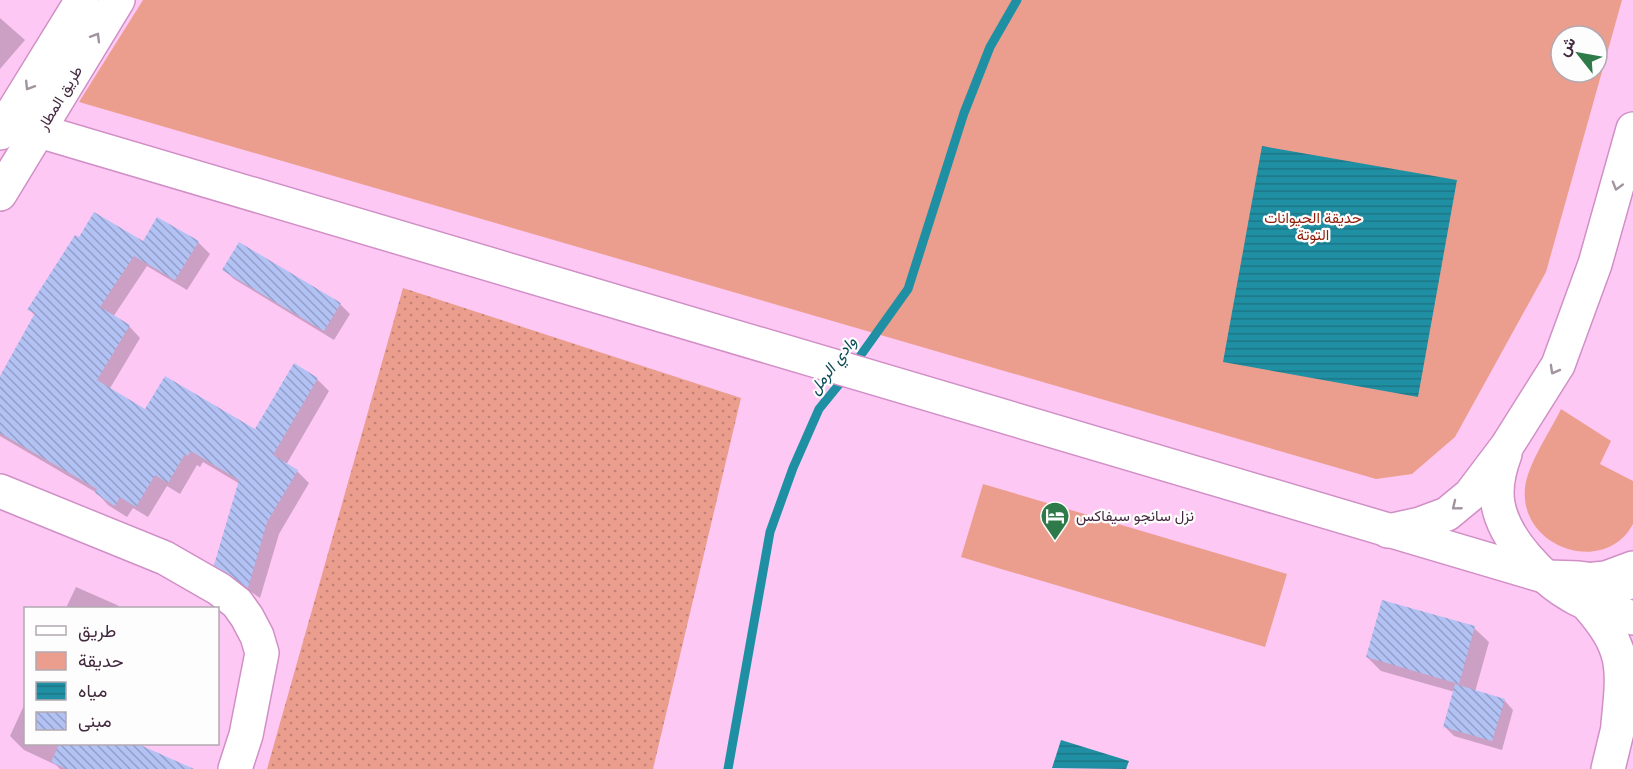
<svg xmlns="http://www.w3.org/2000/svg" width="1633" height="769" viewBox="0 0 1633 769" font-family="Poppins,Vazirmatn,sans-serif">
<style>
.grass{fill:url(#grass-dots)}
.park{fill:#ec9e8e;fill-rule:evenodd}
.water{fill:url(#water-rules)}
.shadow{fill:#0003}
.lines{fill:none;stroke-linecap:round;stroke-linejoin:round}
.stream{stroke:#1f90a3;stroke-width:9}
.building{fill:url(#building-back-hatch)}
.minor-casing{stroke:#d090c6;stroke-width:36}
.major-casing{stroke:#d090c6;stroke-width:36}
.minor{stroke:#fff;stroke-width:33}
.major{stroke:#fff;stroke-width:33}
.oneway{stroke:#a1949f}
.labels{text-anchor:middle;stroke-width:4.5;stroke-linejoin:round;paint-order:stroke}
.street-label{font-size:15px;fill:#43293f;stroke:#fdfdfd}
.park-label{font-size:15px;fill:#8f1c07;stroke:#fdfdfd}
.poi-label{font-size:15px;fill:#43293f;stroke:#fdfdfd;text-anchor:start}
.water-label{font-size:16px;font-style:italic;fill:#0c4a55;stroke:#fdfdfd}
</style>
<defs>
<pattern id="grass-dots" width="8" height="8" patternUnits="userSpaceOnUse" patternTransform="scale(1.5)"><rect width="8" height="8" fill="#ec9e8e"/><path d="M2 2h.1M6 6h.1" fill="none" stroke="#c18175" stroke-width="1.8" stroke-linecap="round"/></pattern>
<pattern id="water-rules" width="6" height="5" patternUnits="userSpaceOnUse" patternTransform="scale(1.5)"><rect width="6" height="5" fill="#1f90a3"/><path d="M0 2.5h6" fill="none" stroke="#1d7686"/></pattern>
<pattern id="building-back-hatch" width="6" height="6" patternUnits="userSpaceOnUse" patternTransform="scale(1.5)"><rect width="6" height="6" fill="#b3c2f4"/><path d="M-1 5l2 2M0 0l6 6M5-1l2 2" fill="none" stroke="#939ec7"/></pattern>
</defs>
<rect width="100%" height="100%" fill="#fec8f5"/>
<!-- grass -->
<path class="grass" d="M403,288l338,110 -88,371h-386z"/>
<!-- park -->
<g class="park">
<path d="M143,0h1479l-76,272 -91,165 -43,37 -36,5 -1297,-377zM1561,36h36v36h-36z"/>
<path d="M1561,409l50,32 -11,23 33,17v43c-28,53 -114,24 -108,-36 3,-25 25,-56 36,-79z"/>
<path d="M983,484l304,90 -22,73 -304,-90z"/>
</g>
<!-- water -->
<g class="water">
<path d="M1262,146l195,34 -39,217 -195,-35z"/>
<path d="M1061,740l68,21 -3,8 -74,-1z"/>
</g>
<!-- shadow -->
<g class="shadow">
<path d="M0,18l25,22 -25,29z"/>
<path d="M157,219l41,23 12,12 -23,36 -40,-24 -34,51 16,9 11,12 -31,52 37,21 109,20 39,-66 24,15 11,11 -43,74 11,6 12,12 -30,51 -19,64 -32,-22 -12,-12 24,-80 -37,-22 -3,5 -3,-2 -17,29 -13,-8 -19,31 -15,-9 -6,9 -19,-12 -11,-12 -97,-57v-58l35,-62 -6,-7 115,-66z"/>
<path d="M224,270l116,34 10,10 -16,26 -100,-61z"/>
<path d="M76,587l41,18 4,3h-55z"/>
<path d="M1474,628l15,14 -14,50 29,8 9,10 -11,40 -48,-14 -9,-9 10,-35 -74,-21 -14,-14z"/>
<path d="M26,701v43h108l57,25h-131l-4,-4 -32,-15 -14,-14z"/>
</g>
<g class="lines">
<!-- stream -->
<g class="stream">
<path d="M853,366l55,-77 56,-176 26,-66 27,-47"/>
<path d="M728,769l42,-237 23,-64 26,-59 26,-32"/>
</g>
</g>
<!-- building -->
<g class="building">
<path d="M94,212l49,29 14,-24 42,24 -24,39 -41,-24 -34,51 30,18 -33,55 48,29 20,-33 90,53 39,-66 24,15 -45,77 25,15 -31,52 -19,66 -34,-23 25,-85 -48,-29 -3,5 -3,-2 -17,29 -13,-8 -19,32 -16,-10 -5,9 -20,-13 2,-4 -97,-56v-57l35,-63 -8,-3 48,-75 4,2z"/>
<path d="M239,242l102,61 -17,28 -102,-61z"/>
<path d="M1382,600l93,26 -16,58 -93,-27z"/>
<path d="M1455,684l50,15 -13,42 -49,-14z"/>
<path d="M59,744h79l56,25h-127l-16,-7z"/>
</g>
<g class="lines">
<!-- minor casing -->
<g class="minor-casing">
<g id="minor">
<path d="M12,123l1535,454 32,1 46,6"/>
<path d="M1505,454c-6,16 -10,33 -7,50 6,35 44,75 74,92 18,11 41,15 61,22"/>
<path d="M0,491l165,67 54,31 18,14 10,14 10,19 5,17 -16,82 -11,34"/>
<path d="M1388,531l32,-7 27,-10 23,-19 37,-49 51,-81 37,-101 38,-135"/>
</g>
</g>
<!-- major casing -->
<g class="major-casing">
<g id="major">
<path d="M0,133l82,-133"/>
<path d="M0,194l118,-194"/>
<path d="M1595,579l11,-1 27,-10"/>
<path d="M1586,603c40,45 38,63 32,121"/>
<path d="M1608,769l16,-66"/>
</g>
</g>
<!-- minor -->
<use href="#minor" class="minor"/>
<!-- major -->
<use href="#major" class="major"/>
</g>
<!-- one-way arrows -->
<defs><path id="oneway-chevron" d="M-2-3.5L2.5 0L-2 3.5" fill="none" stroke-width="1.6" stroke-linecap="round" stroke-linejoin="round" transform="scale(1.5)"/></defs>
<g class="oneway">
<use href="#oneway-chevron" transform="translate(96 37) rotate(-59)"/>
<use href="#oneway-chevron" transform="translate(29 86) rotate(122)"/>
<use href="#oneway-chevron" transform="translate(1617 186) rotate(106)"/>
<use href="#oneway-chevron" transform="translate(1554 370) rotate(119)"/>
<use href="#oneway-chevron" transform="translate(1456 506) rotate(141)"/>
</g>
<!-- icons -->
<defs>
<g id="hotel-pin" transform="scale(1.5)"><path d="M0 17L-7.5 6A9.5 9.5 0 1 1 7.5 6Z" fill="#2e7a49" stroke="#fdfdfd"/><path d="M-6-4.5h1.5V1H6V5H4.5V3h-9V5H-6ZM-4 0a1.8 1.8 0 1 1 3.6 0ZM.5 0V-2.5h3Q6-2.5 6 0Z" fill="#fff"/></g>
</defs>
<g fill-rule="evenodd">
<use href="#hotel-pin" x="1055" y="516"/>
</g>
<g class="labels">
<!-- street labels -->
<g class="street-label">
<text transform="translate(60 98) rotate(-59)" y="5">طريق المطار</text>
</g>
<!-- park labels -->
<g class="park-label">
<text x="1313" y="223">حديقة الحيوانات<tspan x="1313" dy="17">التوتة</tspan></text>
</g>
<!-- poi labels -->
<g class="poi-label">
<text x="1076" y="521">نزل سانجو سيفاكس</text>
</g>
<!-- water labels -->
<g class="water-label">
<text transform="translate(832 365) rotate(-53)" y="6">وادي الرمل</text>
</g>
</g>
<!-- legend -->
<rect x="24" y="607" width="195" height="138" fill="#fdfdfd" stroke="#b3a8b1" stroke-width="1.5"/>
<rect x="36" y="626" width="30" height="9" fill="#ffffff" stroke="#b3a8b1" stroke-width="1.5"/>
<text x="78" y="637" font-size="18" fill="#43293f">طريق</text>
<rect x="36" y="652" width="30" height="18" fill="#ec9e8e" stroke="#b3a8b1" stroke-width="1.5"/>
<text x="78" y="667" font-size="18" fill="#43293f">حديقة</text>
<rect x="36" y="682" width="30" height="18" fill="url(#water-rules)" stroke="#b3a8b1" stroke-width="1.5"/>
<text x="78" y="697" font-size="18" fill="#43293f">مياه</text>
<rect x="36" y="712" width="30" height="18" fill="url(#building-back-hatch)" stroke="#b3a8b1" stroke-width="1.5"/>
<text x="78" y="727" font-size="18" fill="#43293f">مبنى</text>
<!-- north arrow -->
<g transform="translate(1579 54) rotate(301)"><circle r="28" fill="#fdfdfd" stroke="#b3a8b1" stroke-width="1.5"/>
<path d="M0-4.5L10 22L0 15L-10 22Z" fill="#2e7a49"/>
<text y="-9" font-size="16" font-weight="bold" text-anchor="middle" fill="#43293f">ش</text>
</g>
</svg>
